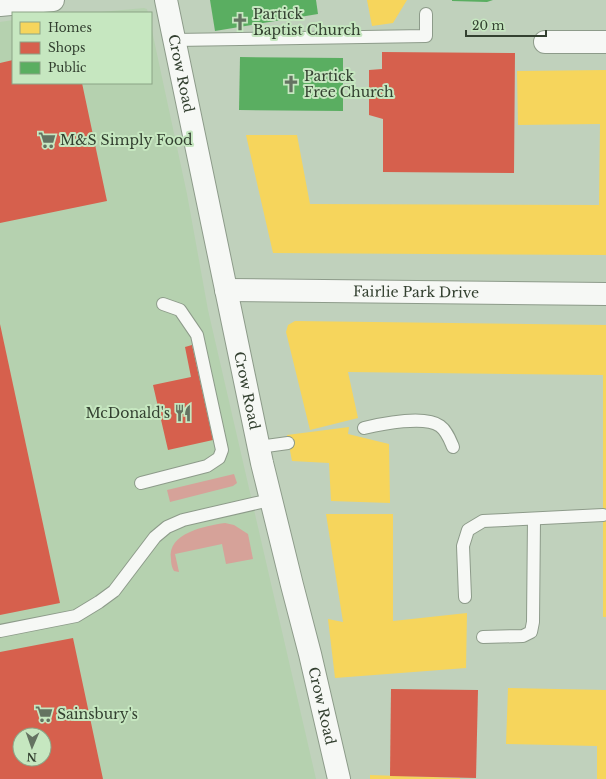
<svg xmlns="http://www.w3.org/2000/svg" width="606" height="779" viewBox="0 0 606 779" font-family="'Libre Baskerville',serif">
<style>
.built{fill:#b5d1af;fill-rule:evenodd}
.green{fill:#d6a299}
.homes{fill:#f6d55c}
.shops{fill:#d6604d;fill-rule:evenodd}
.public{fill:#5aae61}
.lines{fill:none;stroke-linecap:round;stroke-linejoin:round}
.service-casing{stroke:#8d9b8a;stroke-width:14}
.minor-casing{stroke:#8d9b8a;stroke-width:24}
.tertiary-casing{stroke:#8d9b8a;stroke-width:24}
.service{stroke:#f6f8f5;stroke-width:12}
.minor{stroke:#f6f8f5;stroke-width:22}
.tertiary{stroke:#f6f8f5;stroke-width:22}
.labels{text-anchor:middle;stroke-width:4;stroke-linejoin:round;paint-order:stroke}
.poi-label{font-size:14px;fill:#334030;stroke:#c6e7c0;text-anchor:start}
.street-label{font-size:14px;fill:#334030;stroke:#c6e7c0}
</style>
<rect width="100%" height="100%" fill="#c0d1bc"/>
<!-- built -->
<g class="built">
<path d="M144,8l3,1 1,4h-58z"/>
<path d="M13,20v63h138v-57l36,168 21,116 108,469h-316v-757zM20,735h24v24h-24z"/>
</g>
<!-- green -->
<g class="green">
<path d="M234,474l3,9 -4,3 -63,16 -3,-12z"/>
<path d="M225,523l9,2 14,9 5,25 -27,5 -4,-20 -47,10 4,18 -5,-1c-2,-3 -3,-7 -3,-12 -4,-26 34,-33 54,-36z"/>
</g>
<!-- homes -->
<g class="homes">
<path d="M367,0h40l-14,23 -21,3z"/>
<path d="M606,70v185l-333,-2 -27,-118h51l13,69 289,1 1,-81 -82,1 -1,-54z"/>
<path d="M295,321l311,4v292h-3v-242l-255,-3 10,46 -48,12 -24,-98 2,-7z"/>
<path d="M349,427l-1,7 41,10 1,59 -59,-2 -2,-38 -37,-2 -5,-26z"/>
<path d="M326,514h67v107l74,-8 -1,55 -131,10 -7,-59 15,3z"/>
<path d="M508,688l98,2v89h-9v-33l-91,-2z"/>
<path d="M370,775l90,3v1h-90z"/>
</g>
<!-- shops -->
<g class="shops">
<path d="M382,52l133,1 -1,120 -131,-1v-53l-14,-4v-45l13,-1z"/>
<path d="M13,60v23h69l25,118 -107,22v-160z"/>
<path d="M0,324l60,279 -60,12z"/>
<path d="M192,345l21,95 -45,10 -15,-65 38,-8 -6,-30z"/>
<path d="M73,638l30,141h-103v-127zM20,735h24v24h-24z"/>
<path d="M391,689l87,1 -2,88 -86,-2z"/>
</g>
<!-- public -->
<g class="public">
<path d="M210,0h106l2,14 -103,17z"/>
<path d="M452,0h41l-6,2 -35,-1z"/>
<path d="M240,57l103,1v53l-104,-1z"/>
</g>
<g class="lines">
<!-- service casing -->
<g class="service-casing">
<g id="service">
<path d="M175,40l251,-4v-22"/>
<path d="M364,428c17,-4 61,-13 76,-2 7,5 10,14 13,21"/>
<path d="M259,447l29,-4"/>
<path d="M141,483l66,-17 12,-8 3,-8 -25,-115 -17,-25 -17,-6"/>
<path d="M465,597l-2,-51 5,-16 15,-9 120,-6"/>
<path d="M0,631l76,-15 23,-14 15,-11 41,-54 12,-10 16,-7 87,-20"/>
<path d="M483,637l40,-1 8,-4 2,-10 1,-103"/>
</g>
</g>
<!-- minor casing -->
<g class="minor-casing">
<g id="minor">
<path d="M0,5l53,-5"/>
<path d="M545,42h61"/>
<path id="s1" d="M226,290l380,4"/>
</g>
</g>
<!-- tertiary casing -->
<g class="tertiary-casing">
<g id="tertiary">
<path id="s2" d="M166,0l96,463 30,122 18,69 29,125"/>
</g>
</g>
<!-- service -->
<use href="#service" class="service"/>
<!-- minor -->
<use href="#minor" class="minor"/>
<!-- tertiary -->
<use href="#tertiary" class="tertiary"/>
</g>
<!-- icons -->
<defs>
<g id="church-bare" transform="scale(1.38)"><path d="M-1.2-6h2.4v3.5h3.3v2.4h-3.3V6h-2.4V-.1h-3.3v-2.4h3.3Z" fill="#647361" stroke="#c6e7c0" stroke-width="2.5" paint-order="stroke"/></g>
<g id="supermarket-bare" transform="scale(1.38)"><path d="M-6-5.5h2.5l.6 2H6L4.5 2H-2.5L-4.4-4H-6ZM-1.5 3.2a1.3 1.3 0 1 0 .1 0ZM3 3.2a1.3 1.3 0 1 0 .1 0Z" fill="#647361" stroke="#c6e7c0" stroke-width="2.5" paint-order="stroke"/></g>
<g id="restaurant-bare" transform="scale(1.38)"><path d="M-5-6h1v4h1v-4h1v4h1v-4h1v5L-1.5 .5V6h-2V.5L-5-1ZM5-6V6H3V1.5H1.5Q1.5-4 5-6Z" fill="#647361" stroke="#c6e7c0" stroke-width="2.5" paint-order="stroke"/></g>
</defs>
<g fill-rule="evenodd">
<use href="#church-bare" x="240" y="22"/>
<use href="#church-bare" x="291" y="84"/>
<use href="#supermarket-bare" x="47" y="140"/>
<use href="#restaurant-bare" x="183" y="413"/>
<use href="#supermarket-bare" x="44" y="714"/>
</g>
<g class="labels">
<!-- poi labels -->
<g class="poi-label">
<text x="253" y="19">Partick<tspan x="253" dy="16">Baptist Church</tspan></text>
<text x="304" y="81">Partick<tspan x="304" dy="16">Free Church</tspan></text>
<text x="60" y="145">M&amp;S Simply Food</text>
<text x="170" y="418" text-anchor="end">McDonald's</text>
<text x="57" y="719">Sainsbury's</text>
</g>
<!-- street labels -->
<g class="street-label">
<text dy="5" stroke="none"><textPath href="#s2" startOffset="75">Crow Road</textPath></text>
<text dy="5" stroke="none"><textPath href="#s1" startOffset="190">Fairlie Park Drive</textPath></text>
<text dy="5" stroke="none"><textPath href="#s2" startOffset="399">Crow Road</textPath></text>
<text dy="5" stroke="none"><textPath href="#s2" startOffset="723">Crow Road</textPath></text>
</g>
</g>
<!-- legend -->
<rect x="12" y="12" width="140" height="72" fill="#c6e7c0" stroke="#8ba486"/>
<rect x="20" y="22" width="20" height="12" fill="#f6d55c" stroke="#8ba486"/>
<text x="48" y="32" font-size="12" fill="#334030">Homes</text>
<rect x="20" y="42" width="20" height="12" fill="#d6604d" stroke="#8ba486"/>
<text x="48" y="52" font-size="12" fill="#334030">Shops</text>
<rect x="20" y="62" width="20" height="12" fill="#5aae61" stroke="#8ba486"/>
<text x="48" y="72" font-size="12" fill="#334030">Public</text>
<!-- north arrow -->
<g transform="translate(32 747) rotate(182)"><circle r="19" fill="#c6e7c0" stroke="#8ba486"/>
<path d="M0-3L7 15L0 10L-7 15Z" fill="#647361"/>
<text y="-6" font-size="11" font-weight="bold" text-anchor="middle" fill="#334030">N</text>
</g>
<!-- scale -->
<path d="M466 30v6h80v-6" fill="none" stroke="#334030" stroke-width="2"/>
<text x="472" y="30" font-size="12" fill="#334030" stroke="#c6e7c0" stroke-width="3" paint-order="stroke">20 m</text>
</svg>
